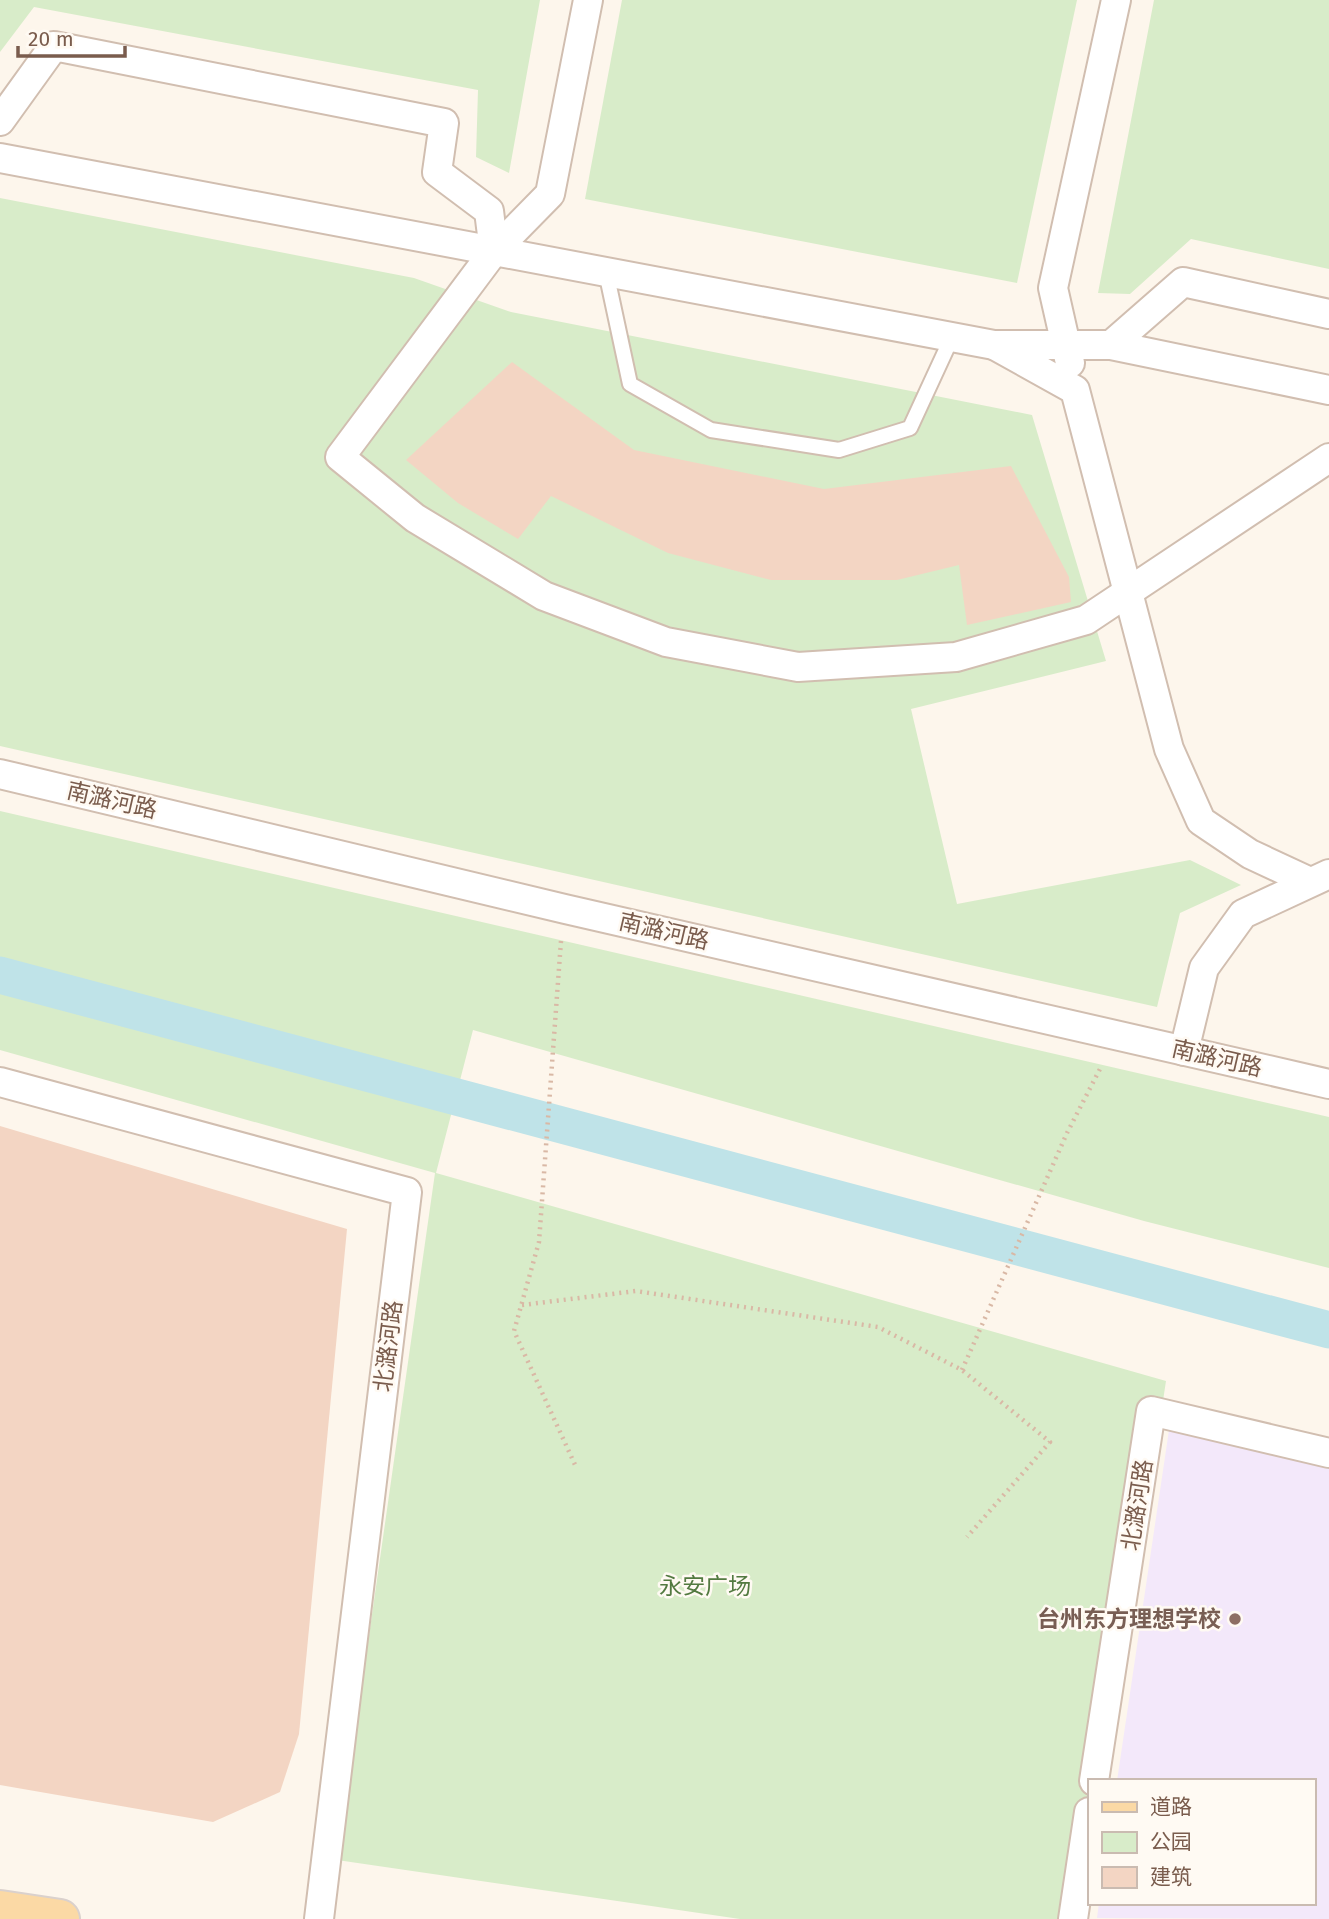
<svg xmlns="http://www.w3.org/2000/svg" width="1329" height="1919" viewBox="0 0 1329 1919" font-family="'Fira Sans','Noto Sans SC',sans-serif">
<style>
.education{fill:#f3e8fa}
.green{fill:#d8ecc9}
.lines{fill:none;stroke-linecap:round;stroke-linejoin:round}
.canal{stroke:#bfe3e8;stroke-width:37}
.building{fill:#f3d5c3}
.service-casing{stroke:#d1beb0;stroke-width:18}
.minor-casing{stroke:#d1beb0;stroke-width:32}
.primary-casing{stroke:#dad1cd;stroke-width:42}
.path{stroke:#d9b8a5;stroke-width:4.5;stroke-dasharray:2 5;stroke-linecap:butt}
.service{stroke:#fff;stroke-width:14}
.minor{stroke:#fff;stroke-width:28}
.primary{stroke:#fbd9a5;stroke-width:38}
.education-dot{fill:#8d6e63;stroke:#fffaf3;stroke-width:2.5}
.labels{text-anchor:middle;stroke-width:5;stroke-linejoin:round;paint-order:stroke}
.street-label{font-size:23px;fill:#7a5c4d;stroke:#fffaf3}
.park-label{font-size:23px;fill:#537a41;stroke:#fffaf3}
.education-label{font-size:23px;font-weight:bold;fill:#785e54;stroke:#fffaf3;text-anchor:end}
</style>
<rect width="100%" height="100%" fill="#fdf6ec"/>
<!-- education -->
<path class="education" d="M1169,1430l105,15 55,13v461l-232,-1 2,-15h214v-122h-196z"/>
<!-- green -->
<g class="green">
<path d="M0,0h540l-31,173 -33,-16 2,-67 -444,-83 -34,45z"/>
<path d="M622,0h455l-60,283 -432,-84z"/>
<path d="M1154,0h175v269l-138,-30 -61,55 -32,-1z"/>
<path d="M0,198l414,80 97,34 521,103 74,246 -195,48 46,195 233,-44 51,25 -61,28 -23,94 -1157,-261z"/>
<path d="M0,811l1329,306v151l-185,-47 -671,-191 -37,143 730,208 -61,400h-16v100l-6,38h-343l-403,-59 98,-687 -435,-123z"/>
</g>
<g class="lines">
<!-- canal -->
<path class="canal" d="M0,975l1329,355"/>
</g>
<!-- building -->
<g class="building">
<path d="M512,362l122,88 190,39 187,-23 58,111 2,25 -104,23 -8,-60 -62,15h-126l-103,-27 -117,-57 -33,43 -60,-36 -52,-43z"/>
<path d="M0,1126l347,103 -48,505 -19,58 -67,30 -213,-37z"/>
</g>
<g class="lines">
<!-- service casing -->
<g class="service-casing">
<path id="service" d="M606,272l24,112 81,46 128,20 71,-22 42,-91"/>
</g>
<!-- minor casing -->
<g class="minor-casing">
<g id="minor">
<path d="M0,121l54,-75 390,77 -7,49 52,39 5,40 -154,206 75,61 129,78 122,46 132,25 158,-10 130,-37 243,-162"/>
<path d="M0,158l994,187h117l218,45"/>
<path d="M494,251l56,-57 38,-194"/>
<path d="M1111,345l72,-63 146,32"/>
<path d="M996,346l79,44 94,359 32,72 49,33 60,28"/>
<path d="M1070,363l-17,-75 63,-288"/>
<path d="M0,774l565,135 764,175"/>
<path d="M1184,1051l20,-83 39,-54 86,-40"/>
<path d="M0,1082l407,110 -88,727"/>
<path d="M1094,1781l57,-370 178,42"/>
<path d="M1073,1919l16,-107"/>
</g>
</g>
<!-- primary casing -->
<g class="primary-casing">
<path id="primary" d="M0,1910l60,9"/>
</g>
<!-- path -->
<g class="path">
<path d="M561,941l-22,301 -25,89 62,136"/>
<path d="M522,1305l114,-14 242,36 84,43 88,72 -83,95"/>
<path d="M962,1370l105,-237 35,-68"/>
</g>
<!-- service -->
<use href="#service" class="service"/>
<!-- minor -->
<use href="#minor" class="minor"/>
<!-- primary -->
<use href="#primary" class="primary"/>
</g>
<!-- markers -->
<circle class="education-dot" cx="1235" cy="1619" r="7"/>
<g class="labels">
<!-- street labels -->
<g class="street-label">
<text transform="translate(112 800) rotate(13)" y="8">南潞河路</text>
<text transform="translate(664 931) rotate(13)" y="8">南潞河路</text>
<text transform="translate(1217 1058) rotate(13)" y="8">南潞河路</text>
<text transform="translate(388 1346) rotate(-83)" y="8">北潞河路</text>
<text transform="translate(1137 1505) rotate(-81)" y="8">北潞河路</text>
</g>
<!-- park labels -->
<g class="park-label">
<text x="705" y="1594">永安广场</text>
</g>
<!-- education labels -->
<g class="education-label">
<text x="1221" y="1627">台州东方理想学校</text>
</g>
</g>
<!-- legend -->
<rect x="1088" y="1779" width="228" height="126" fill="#fffaf3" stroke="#cabbb1" stroke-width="2"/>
<rect x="1102" y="1802" width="35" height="10" fill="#fbd9a5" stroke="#cabbb1" stroke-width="2"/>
<text x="1150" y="1814" font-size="21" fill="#7a5c4d">道路</text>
<rect x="1102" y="1832" width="35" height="21" fill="#d8ecc9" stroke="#cabbb1" stroke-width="2"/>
<text x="1150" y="1849" font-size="21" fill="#7a5c4d">公园</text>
<rect x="1102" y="1867" width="35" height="21" fill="#f3d5c3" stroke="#cabbb1" stroke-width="2"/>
<text x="1150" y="1884" font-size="21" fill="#7a5c4d">建筑</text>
<!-- scale -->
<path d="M18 46v10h107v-10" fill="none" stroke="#7a5c4d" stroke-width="3.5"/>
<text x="28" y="46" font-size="21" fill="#7a5c4d" stroke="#fffaf3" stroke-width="5" paint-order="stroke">20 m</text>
</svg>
